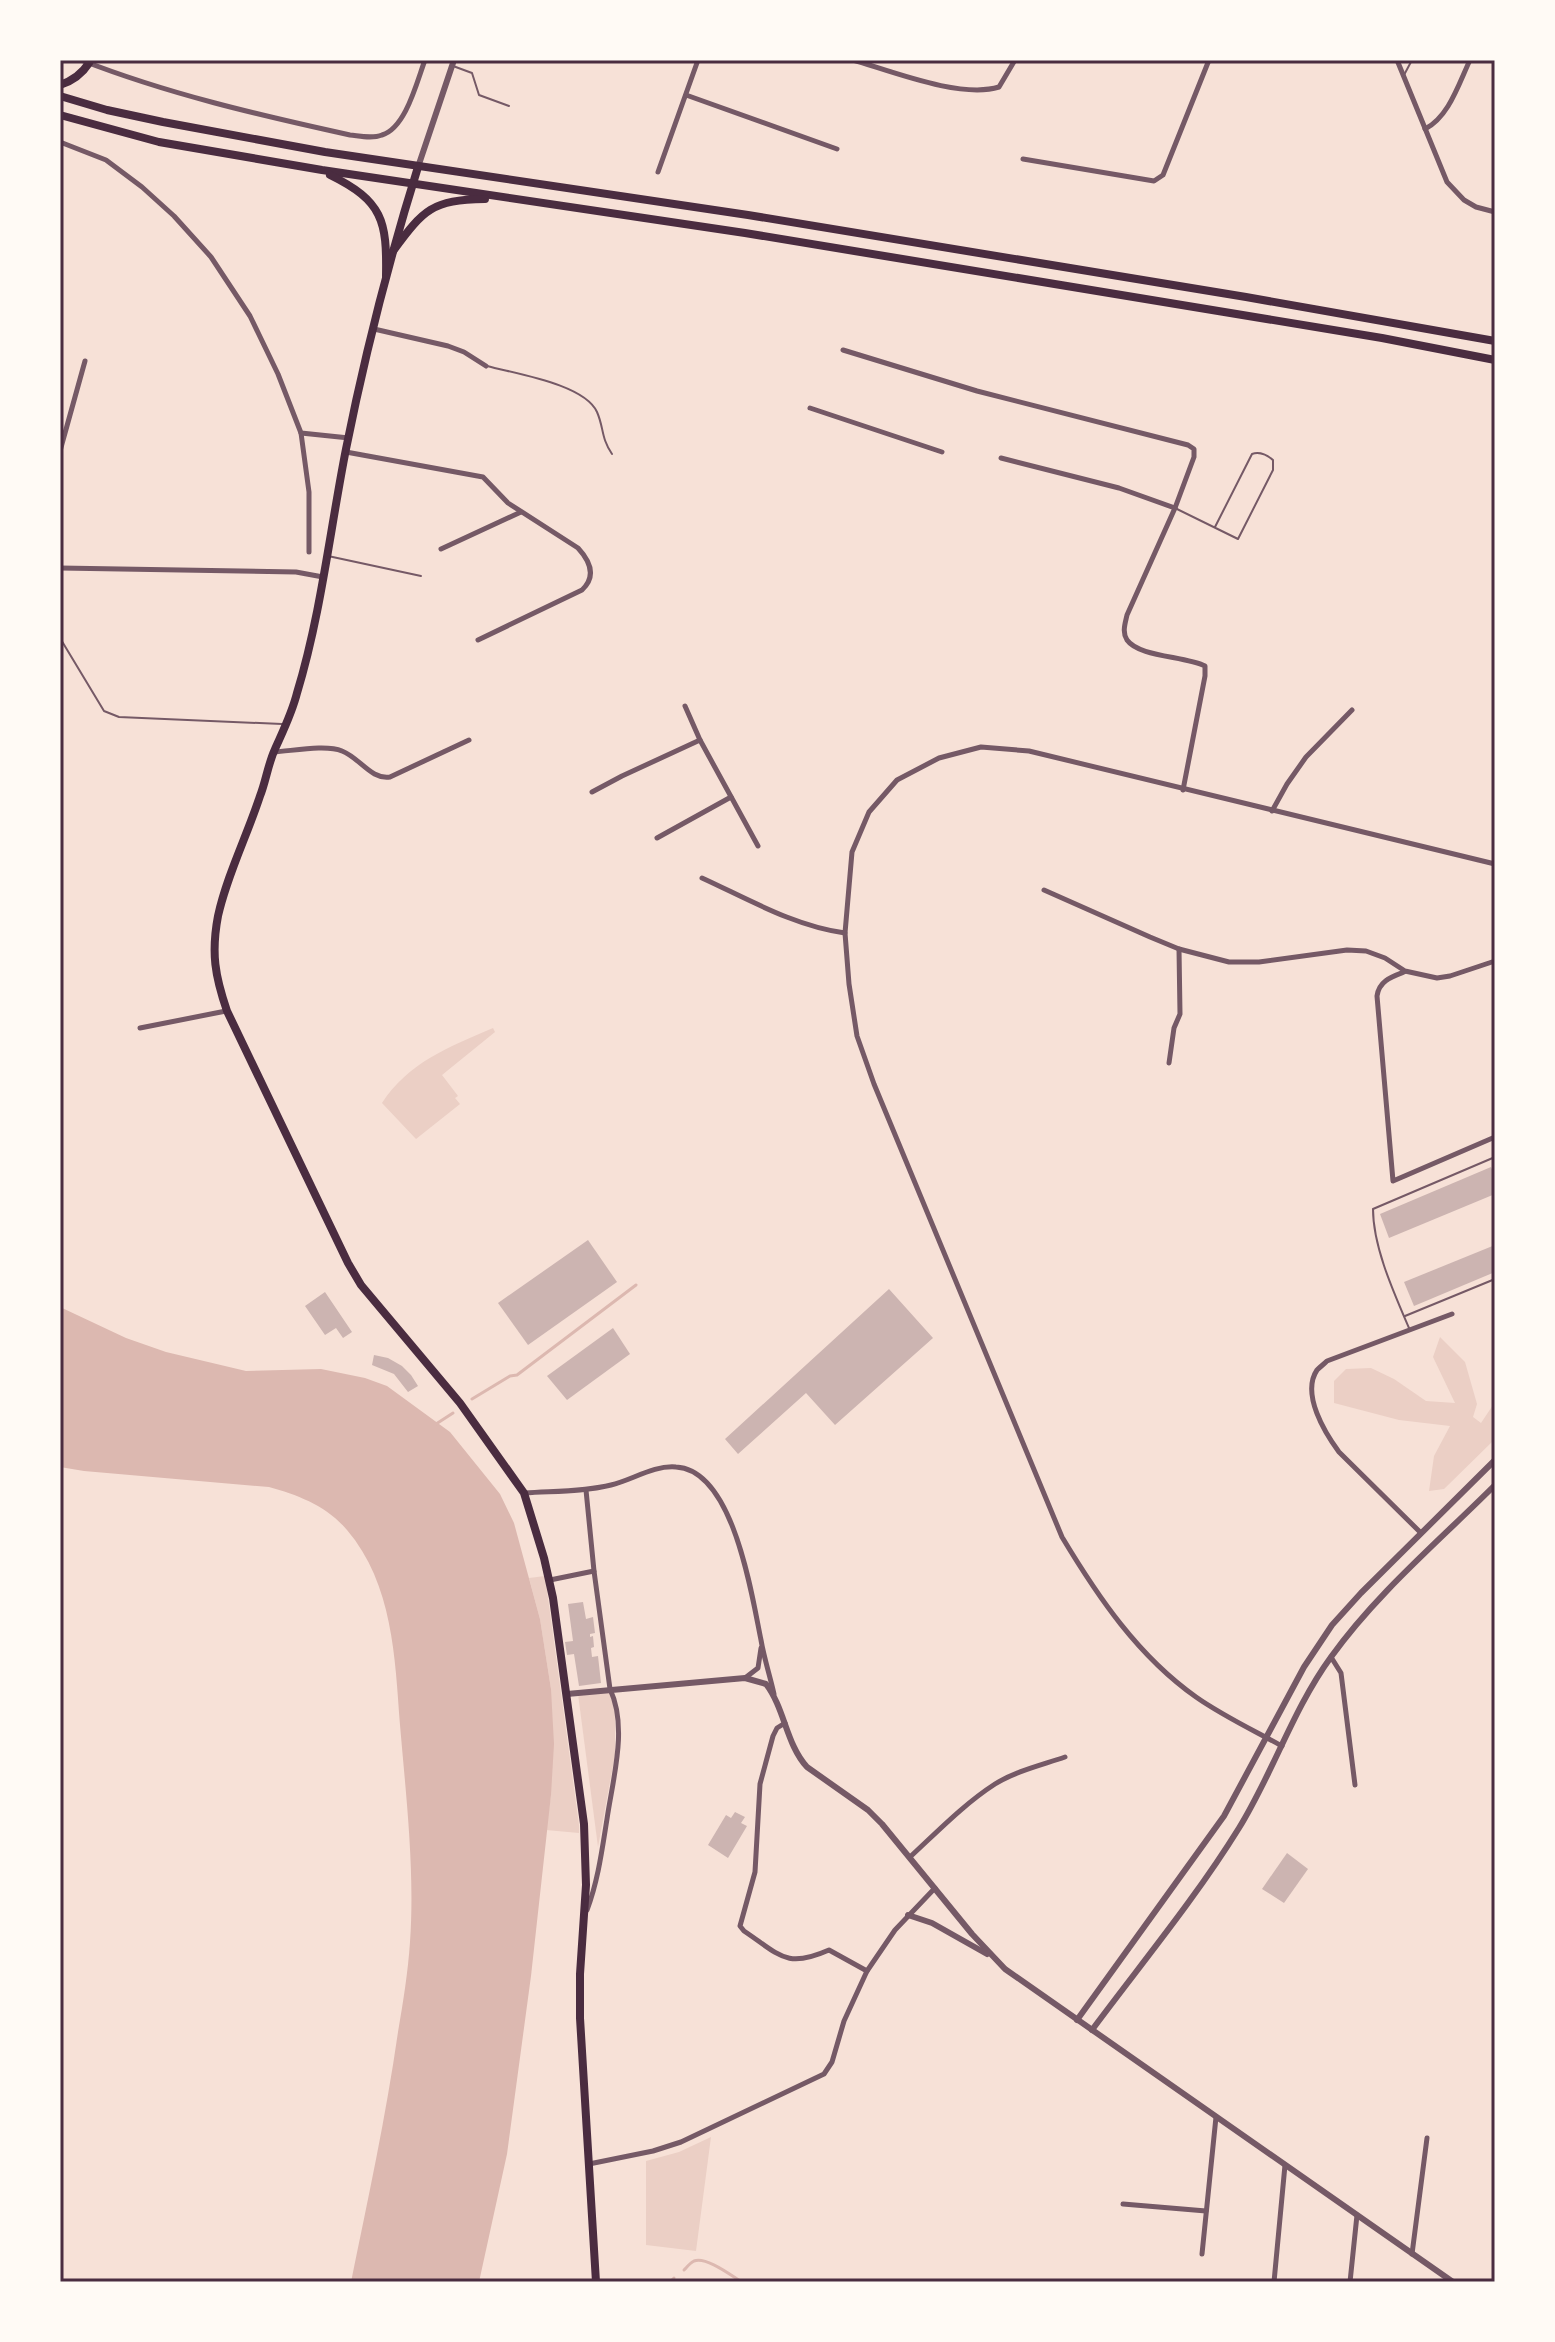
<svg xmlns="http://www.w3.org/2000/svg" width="1555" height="2342" viewBox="0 0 1555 2342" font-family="'Open Sans',sans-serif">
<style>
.green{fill:#ebcfc5}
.water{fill:#dcb8b0}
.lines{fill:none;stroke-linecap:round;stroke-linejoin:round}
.stream{stroke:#dcb8b0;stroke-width:3}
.building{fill:#ccb4b1}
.service{stroke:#755966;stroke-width:2}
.minor{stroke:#755966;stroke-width:5}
.tertiary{stroke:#755966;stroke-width:6}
.primary{stroke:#4a2c40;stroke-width:8}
.trunk{stroke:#4a2c40;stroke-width:8}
.neatline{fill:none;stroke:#4a2c40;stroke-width:3}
</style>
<rect width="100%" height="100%" fill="#f7e1d7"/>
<!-- green -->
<g class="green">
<path d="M493,1028l2,4 -53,43 16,21 -3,2 5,6 -44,35 -34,-36c27,-41 67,-56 111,-75z"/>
<path d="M1440,1337l25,25 12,42 -4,13 8,6 14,-21v37l-51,50 -15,2 5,-35 16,-30 -51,-6 -65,-17v-22l12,-12 25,-1 23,11 32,22 29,2 -22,-46z"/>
<path d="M545,1576l34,249v8l-33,-3 5,-35v-106l-11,-70 -11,-41z"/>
<path d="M612,1691l3,28v36l-17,92 -20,-153z"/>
<path d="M711,2137l-15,114 -50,-6v-84l33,-9z"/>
</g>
<!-- water -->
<path class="water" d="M60,1307l66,31 40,14 80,19 75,-2 44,9 22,8 63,46 50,62 14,29 26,96 11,70 3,55 -3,51 -20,181 -24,178 -28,128h-128c17,-83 35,-166 47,-250 5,-29 10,-60 12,-90 5,-71 -4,-146 -10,-217 -5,-67 -7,-141 -53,-195 -20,-24 -49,-35 -78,-43l-185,-16 -24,-4z"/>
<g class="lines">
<!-- stream -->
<g class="stream">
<path d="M472,1399l38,-23 7,-1 119,-90"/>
<path d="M436,1424l17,-11"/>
<path d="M684,2270c3,-3 6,-7 10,-9 12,-5 38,15 48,21"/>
<path d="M670,2282l4,-4"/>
</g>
</g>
<!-- building -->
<g class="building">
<path d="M1491,1167l4,9v18l-106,44 -9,-24z"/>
<path d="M588,1240l29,42 -89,63 -30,-42z"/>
<path d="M1495,1245v27l-81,34 -10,-24z"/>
<path d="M889,1289l44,49 -98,87 -29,-32 -68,61 -13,-15z"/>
<path d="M325,1292l27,40 -9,6 -7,-10 -11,7 -20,-29z"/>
<path d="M613,1328l17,26 -63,46 -20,-24z"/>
<path d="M374,1355l14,3 14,8 9,9 7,11 -10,6 -14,-18 -22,-9z"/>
<path d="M583,1602l3,17 7,-2 2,16 -5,1v3l3,-1 1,11 -3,1 1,9 6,-1 3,27 -22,3 -5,-32 -7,1 -2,-13 8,-1 -5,-37z"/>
<path d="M735,1812l10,5 -4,6 6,3 -19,32 -20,-13 18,-30 5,3z"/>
<path d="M1287,1853l21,16 -24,34 -22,-14z"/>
</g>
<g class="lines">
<!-- service -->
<g class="service">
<path d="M453,66l19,7 7,22 30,11"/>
<path d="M1404,75l8,-15"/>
<path d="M487,366c29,8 97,18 110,46 7,16 4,26 15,42"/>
<path d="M1175,508l63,31 35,-69v-10c-6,-5 -13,-9 -21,-6l-37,73"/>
<path d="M328,556l93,20"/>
<path d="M60,638l44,73 15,6 163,7"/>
<path d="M1405,1316l90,-37"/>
<path d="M1409,1328c-15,-35 -36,-81 -36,-119l122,-52"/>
</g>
<!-- minor -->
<g class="minor">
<path d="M81,60c87,34 178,55 269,75 10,1 22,4 32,0 24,-7 35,-54 43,-75"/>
<path d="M853,60c38,11 108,39 146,27l16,-27"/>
<path d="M1397,60l50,122 17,18 12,7 19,5"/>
<path d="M686,95l151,54"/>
<path d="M1425,129c24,-12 34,-46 45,-69"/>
<path d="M60,142l46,18 36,27 32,29 37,41 39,59 28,58 23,59 48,5"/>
<path d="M1023,159l131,22 9,-6 46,-115"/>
<path d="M658,172l40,-112"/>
<path d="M374,329l74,17 16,6 22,14"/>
<path d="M843,350l134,41 211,54 6,4v8l-19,51 -48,107c-2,9 -5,17 0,25 12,17 58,16 78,26v10l-22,114"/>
<path d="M810,408l132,44"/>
<path d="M301,433l8,59v60"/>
<path d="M60,451l25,-90"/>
<path d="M346,452l137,25 25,26 70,45c12,13 19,28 4,42l-104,50"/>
<path d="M1001,458l118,30 56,20"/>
<path d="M441,549l80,-37"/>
<path d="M60,568l236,4 27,5"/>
<path d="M685,706l15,34 58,106"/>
<path d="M274,752c18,-1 52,-8 68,-1 18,7 29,29 48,26l79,-37"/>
<path d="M592,792l30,-16 78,-36"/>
<path d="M1272,811l15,-27 19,-27 46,-47"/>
<path d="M657,838l74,-41"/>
<path d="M702,878c46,21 92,48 143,55"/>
<path d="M1044,890l106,47 29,12 50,13h30l88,-12 19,1 19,7 20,13 32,7 13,-2 45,-15"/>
<path d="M1404,972c-13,5 -25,9 -27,24l16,185 102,-44"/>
<path d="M140,1028l86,-17"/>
<path d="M1169,1063l5,-35 6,-14 -1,-65"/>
<path d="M586,1490l8,81 16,118c18,38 3,89 -3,130 -5,31 -9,62 -20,91"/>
<path d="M525,1493c28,-2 58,-1 86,-8 21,-5 43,-20 65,-18 58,3 76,130 85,173 3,18 9,36 13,54"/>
<path d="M1421,1533l-82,-81c-14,-19 -38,-58 -22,-82 3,-3 7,-6 10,-9l125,-47"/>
<path d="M550,1580l44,-9"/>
<path d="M1331,1657l10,16 14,112"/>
<path d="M745,1678l13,-10 3,-20"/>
<path d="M785,1723l-8,5 -4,8 -13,48 -5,88 -15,54 4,5c36,24 42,38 85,19l38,21"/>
<path d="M1282,1746c-29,-16 -59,-30 -86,-49 -58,-41 -98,-100 -134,-160l-188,-453 -17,-48 -8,-52 -4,-51 7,-81 17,-40 28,-32 42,-22 42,-11 48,4 466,113"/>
<path d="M910,1857c27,-25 54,-53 85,-73 21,-13 47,-19 70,-27"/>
<path d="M589,2164l64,-13 28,-9 143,-68 8,-12 12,-41 23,-50 28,-41 40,-42"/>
<path d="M1123,2204l83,7"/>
<path d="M1202,2254l14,-137"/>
<path d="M1412,2254l15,-116"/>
<path d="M1274,2282l11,-117"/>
<path d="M1350,2282l7,-67"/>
</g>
<!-- tertiary -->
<g class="tertiary">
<path d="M418,167l36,-107"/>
<path d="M567,1694l178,-16 21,6c19,25 20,60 41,83l61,43 14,14 90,110 33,35 448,313"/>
<path d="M908,1915l24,8 55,31"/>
<path d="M1077,2020l147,-204 80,-149 28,-42 29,-32 134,-133"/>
<path d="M1092,2030c49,-66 103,-131 147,-202 34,-55 54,-119 92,-171 46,-64 108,-116 164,-172"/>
</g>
<!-- primary -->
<path class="primary" d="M418,167c-29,93 -53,187 -72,282 -16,81 -25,165 -49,244 -5,20 -14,38 -22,56 -7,15 -9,32 -15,47 -13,40 -33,79 -42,120 -7,37 -3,60 9,95l121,252 13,22 99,118 64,90 20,65 9,40 31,226 2,61 -6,89v44l16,264"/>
<!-- trunk -->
<g class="trunk">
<path d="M60,85c12,-4 22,-11 29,-22"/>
<path d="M60,96l47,14 56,12 162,30 423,63 498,82 249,44"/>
<path d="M60,115l99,27 163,28 423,63 637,105 113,22"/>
<path d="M330,175c53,26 57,46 56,101"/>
<path d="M393,251c31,-42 39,-51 92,-52"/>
</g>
</g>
<!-- border -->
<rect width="1555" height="2342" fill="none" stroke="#fffaf5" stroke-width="124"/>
<rect x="62" y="62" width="1431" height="2218" class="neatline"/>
</svg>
